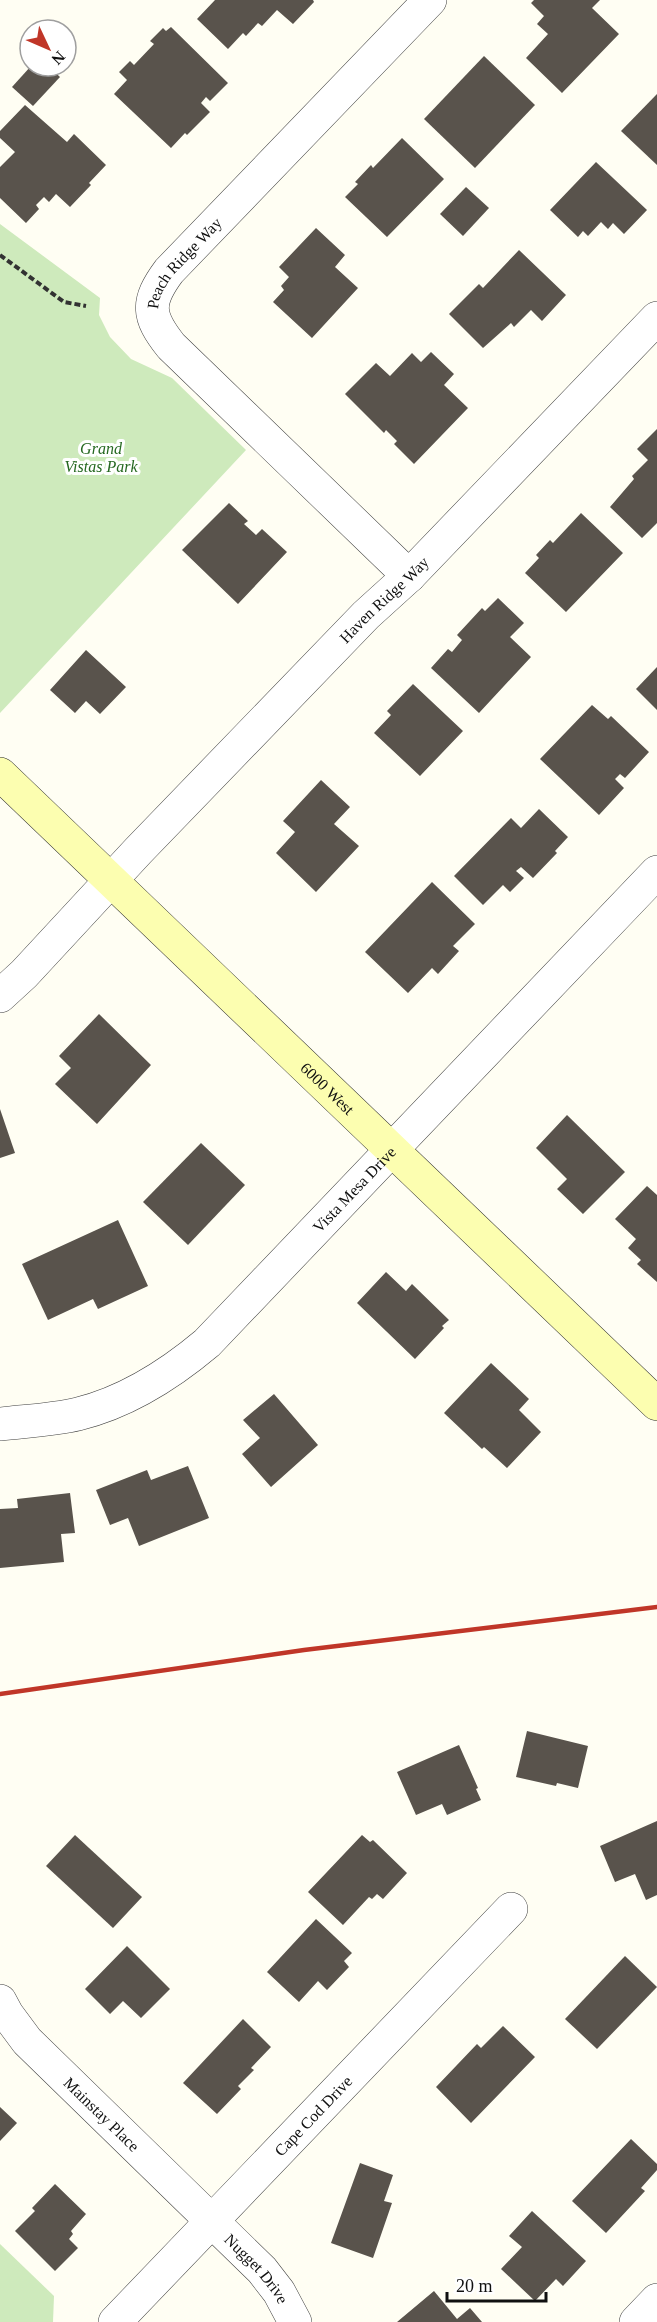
<svg xmlns="http://www.w3.org/2000/svg" width="657" height="2322" viewBox="0 0 657 2322" font-family="Georgia,serif">
<style>
.green{fill:#ceeabc}
.building{fill:#59534c}
.lines{fill:none;stroke-linecap:round;stroke-linejoin:round}
.street-casing{stroke:#434343;stroke-width:34}
.secondary-casing{stroke:#323232;stroke-width:34}
.path{stroke:#323232;stroke-width:4;stroke-dasharray:6 3;stroke-linecap:butt}
.street{stroke:#fff;stroke-width:33}
.secondary{stroke:#fcfeb0;stroke-width:33}
.rail{stroke:#c03628;stroke-width:4.5}
.labels{text-anchor:middle;stroke-width:6;stroke-linejoin:round;paint-order:stroke}
.street-label{font-size:16px;fill:#101010;stroke:#fff}
.park-label{font-size:16px;font-style:italic;fill:#256820;stroke:#fff}
</style>
<rect width="100%" height="100%" fill="#fffef3"/>
<!-- green -->
<g class="green">
<path d="M0,224l100,74 -1,17 11,22 21,22 41,19 74,72 -246,263z"/>
<path d="M0,2244l54,52 -1,26h-53z"/>
</g>
<!-- building -->
<g class="building">
<path d="M215,0h98l1,2 -21,22 -16,-14 -15,16 -4,-3 -12,13 -3,-3 -15,16 -31,-30z"/>
<path d="M534,0h66l-8,8 27,26 -57,59 -36,-35 22,-24 -11,-10 7,-8 -13,-13z"/>
<path d="M171,27l57,56 -18,18 -4,-4 -5,6 9,9 -23,23 -2,-2 -14,15 -57,-54 13,-14 -8,-8 11,-11 4,4 20,-21 -4,-3 13,-13 3,3z"/>
<path d="M484,56l51,49 -60,63 -51,-49z"/>
<path d="M31,66h17l12,11 -27,29 -21,-19z"/>
<path d="M657,94v71l-36,-34z"/>
<path d="M25,105l42,37 7,-8 32,31 -17,18 2,2 -21,22 -14,-13 -7,8 -5,-5 -8,8 3,4 -13,14 -26,-25v-31l15,-15 -15,-14v-7z"/>
<path d="M402,138l42,41 -57,58 -42,-40 13,-13 -3,-2 16,-17 2,3z"/>
<path d="M596,162l51,48 -23,24 -11,-11 -5,6 -7,-7 -13,14 -5,-5 -5,6 -28,-27z"/>
<path d="M466,187l23,21 -26,28 -23,-22z"/>
<path d="M316,228l29,27 -10,12 23,21 -46,50 -39,-36 11,-12 -3,-4 8,-9 -10,-10z"/>
<path d="M519,250l47,45 -24,26 -11,-11 -17,17 -3,-4 -28,25 -34,-34 30,-30 4,4z"/>
<path d="M431,352l23,22 -10,11 24,23 -54,56 -20,-20 3,-3 -11,-11 -2,3 -39,-39 31,-31 14,13 22,-23 9,9z"/>
<path d="M657,429v94l-15,15 -32,-31 24,-28 -2,-3 16,-16 -11,-11z"/>
<path d="M229,503l19,18 -4,3 12,11 6,-6 25,23 -49,52 -56,-54z"/>
<path d="M581,513l42,40 -57,59 -41,-39 14,-15 -3,-3 14,-15 3,3z"/>
<path d="M498,598l26,25 -14,14 21,20 -52,56 -48,-45 17,-19 4,3 10,-12 -5,-5 25,-27 3,3z"/>
<path d="M86,650l40,37 -26,27 -14,-13 -11,12 -25,-23z"/>
<path d="M657,667v43l-21,-21z"/>
<path d="M413,684l50,47 -43,45 -46,-43 17,-18 -4,-4z"/>
<path d="M592,705l16,14 3,-3 38,36 -24,26 -5,-4 -5,5 9,9 -25,27 -59,-56z"/>
<path d="M321,780l29,27 -16,17 25,22 -43,46 -40,-39 19,-21 -12,-11z"/>
<path d="M539,809l29,28 -13,14 2,2 -24,25 -12,-11 -5,4 8,7 -14,14 -7,-7 -20,20 -29,-29 57,-58 10,10z"/>
<path d="M432,882l43,42 -22,22 6,5 -21,23 -6,-6 -24,25 -43,-41z"/>
<path d="M99,1014l52,51 -54,59 -42,-40 16,-16 -12,-12z"/>
<path d="M0,1109l15,44 -15,5z"/>
<path d="M567,1115l58,57 -42,42 -26,-25 10,-10 -31,-31z"/>
<path d="M201,1143l44,42 -57,60 -45,-43z"/>
<path d="M647,1186l10,9v87l-20,-18 4,-4 -13,-12 8,-9 -21,-20z"/>
<path d="M118,1220l30,66 -50,23 -5,-10 -45,21 -26,-56z"/>
<path d="M386,1272l20,19 6,-7 37,36 -7,6 2,2 -29,31 -58,-56z"/>
<path d="M491,1363l38,36 -10,11 22,22 -34,36 -23,-21 -2,2 -38,-36z"/>
<path d="M274,1394l44,51 -47,42 -29,-33 18,-16 -17,-18z"/>
<path d="M188,1466l21,52 -70,28 -11,-28 -18,7 -14,-35 51,-20 4,10z"/>
<path d="M70,1493l5,40 -14,1 3,28 -64,6v-59l18,-1 -1,-9z"/>
<path d="M527,1731l61,15 -10,42 -21,-5 -1,3 -40,-9z"/>
<path d="M459,1745l19,43 -2,1 5,11 -34,15 -5,-11 -26,11 -19,-43z"/>
<path d="M657,1821v74l-11,5 -11,-26 -20,8 -15,-36z"/>
<path d="M75,1835l67,62 -29,31 -67,-62z"/>
<path d="M362,1835l8,7 3,-2 34,33 -24,26 -6,-5 -5,5 -3,-2 -26,28 -35,-33z"/>
<path d="M316,1919l36,34 -8,8 5,6 -22,23 -9,-9 -19,21 -32,-30z"/>
<path d="M127,1946l43,43 -29,29 -18,-17 -13,13 -25,-25z"/>
<path d="M625,1956l32,31 -60,62 -32,-30z"/>
<path d="M243,2019l28,28 -20,21 3,2 -16,16 3,3 -24,25 -34,-31z"/>
<path d="M503,2026l32,31 -64,66 -35,-36 41,-43 4,4z"/>
<path d="M0,2107l17,16 -17,18z"/>
<path d="M631,2139l26,25v6l-16,18 4,3 -39,42 -34,-32z"/>
<path d="M360,2163l33,12 -9,26 8,2 -19,55 -42,-15z"/>
<path d="M55,2184l31,30 -15,17 2,3 -4,5 9,9 -23,23 -40,-40 20,-20 -3,-3z"/>
<path d="M532,2211l54,50 -23,25 -7,-7 -21,22 -34,-32 21,-22 -13,-11z"/>
<path d="M434,2291l23,28 13,-11 12,14h-85z"/>
</g>
<g class="lines">
<!-- street casing -->
<g class="street-casing">
<g id="street">
<path id="s1" d="M409,576l-238,-230c-24,-30 -25,-44 -2,-75l261,-271"/>
<path id="s2" d="M0,996l24,-22 114,-123 228,-236 43,-39 248,-258"/>
<path id="s3" d="M0,1424c26,-3 53,-4 78,-10 49,-12 91,-39 129,-71l450,-471"/>
<path id="s4" d="M0,2001l7,13 20,27 235,229 17,22 16,30"/>
<path id="s5" d="M115,2322l396,-413"/>
<path d="M636,2322l21,-22"/>
</g>
</g>
<!-- secondary casing -->
<g class="secondary-casing">
<g id="secondary">
<path id="s6" d="M0,774l657,630"/>
</g>
</g>
<!-- path -->
<path class="path" d="M0,255l64,47 22,4"/>
<!-- street -->
<use href="#street" class="street"/>
<!-- secondary -->
<use href="#secondary" class="secondary"/>
<!-- rail -->
<path class="rail" d="M0,1694l304,-44 353,-43"/>
</g>
<g class="labels">
<!-- street labels -->
<g class="street-label">
<text dy="6" stroke="none"><textPath href="#s1" startOffset="430">Peach Ridge Way</textPath></text>
<text dy="6" stroke="none"><textPath href="#s2" startOffset="552">Haven Ridge Way</textPath></text>
<text dy="6" stroke="none"><textPath href="#s6" startOffset="454">6000 West</textPath></text>
<text dy="6" stroke="none"><textPath href="#s3" startOffset="440">Vista Mesa Drive</textPath></text>
<text dy="6" stroke="none"><textPath href="#s4" startOffset="153">Mainstay Place</textPath></text>
<text dy="6" stroke="none"><textPath href="#s5" startOffset="286">Cape Cod Drive</textPath></text>
<text dy="6" stroke="none"><textPath href="#s4" startOffset="372">Nugget Drive</textPath></text>
</g>
<!-- park labels -->
<g class="park-label">
<text x="101" y="454">Grand<tspan x="101" dy="18">Vistas Park</tspan></text>
</g>
</g>
<!-- north arrow -->
<g transform="translate(48 48) rotate(134)"><circle r="28" fill="#ffffff" stroke="#9f9f9f" stroke-width="1.5"/>
<path d="M0-4.5L10 22L0 15L-10 22Z" fill="#c03628"/>
<text y="-9" font-size="16" font-weight="bold" text-anchor="middle" fill="#101010">N</text>
</g>
<!-- scale -->
<path d="M447 2292v9h99v-9" fill="none" stroke="#101010" stroke-width="3"/>
<text x="456" y="2292" font-size="18" fill="#101010" stroke="#ffffff" stroke-width="4.5" paint-order="stroke">20 m</text>
</svg>
